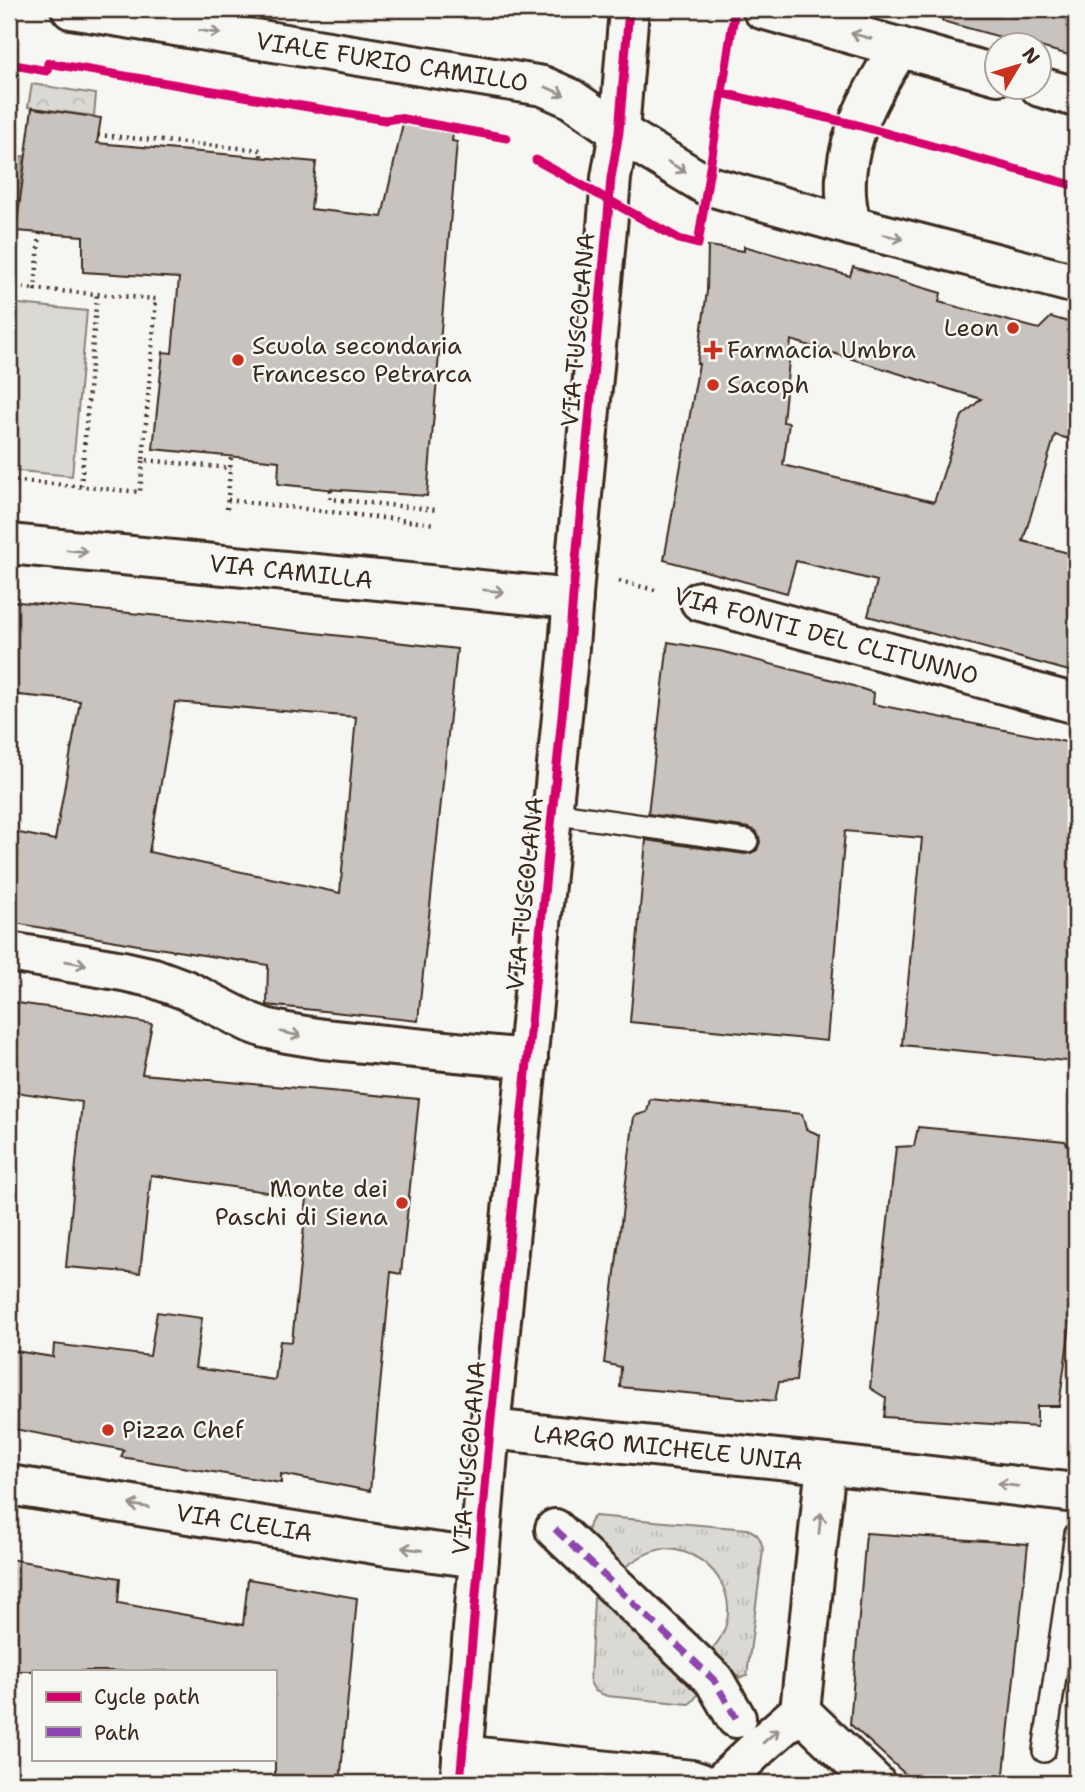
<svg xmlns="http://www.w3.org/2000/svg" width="1085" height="1792" viewBox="0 0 1085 1792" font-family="'Shantell Sans',sans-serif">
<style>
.grass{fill:url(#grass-tufts);stroke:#8a8278;stroke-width:2}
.forest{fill:url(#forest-crowns);stroke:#8a8278;stroke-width:2}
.pitch{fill:#dad9d3;stroke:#8a8278;stroke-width:2}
.building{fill:#c8c3be;stroke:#3b2a1e;stroke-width:2;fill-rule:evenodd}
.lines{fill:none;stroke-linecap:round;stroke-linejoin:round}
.lane-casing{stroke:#3b2a1e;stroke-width:26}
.street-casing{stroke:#3b2a1e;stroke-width:44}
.secondary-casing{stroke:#3b2a1e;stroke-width:44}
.path{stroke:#3b2a1e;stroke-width:4.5;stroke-dasharray:2 5;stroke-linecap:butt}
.lane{stroke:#f6f6f2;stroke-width:21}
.street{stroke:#f6f6f2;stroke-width:38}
.secondary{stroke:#f6f6f2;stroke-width:38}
.quiet{stroke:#8e44ad;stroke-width:7;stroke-dasharray:14 7;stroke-linecap:butt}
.cycleway-casing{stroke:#f6f6f2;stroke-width:13}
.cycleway{stroke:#d6006c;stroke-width:9}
.oneway{stroke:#989088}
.poi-dot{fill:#c8321e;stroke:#f6f6f2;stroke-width:2.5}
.labels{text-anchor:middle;stroke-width:5;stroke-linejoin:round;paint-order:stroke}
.street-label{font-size:24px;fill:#3b2a1e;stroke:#f6f6f2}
.poi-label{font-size:24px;fill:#3b2a1e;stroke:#f6f6f2;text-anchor:start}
</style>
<defs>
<pattern id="grass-tufts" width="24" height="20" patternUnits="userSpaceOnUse" patternTransform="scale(1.75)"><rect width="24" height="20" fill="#dad9d3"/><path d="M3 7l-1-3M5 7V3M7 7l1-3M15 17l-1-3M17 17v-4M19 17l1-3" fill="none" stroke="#bcbab5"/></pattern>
<pattern id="forest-crowns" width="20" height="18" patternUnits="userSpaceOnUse" patternTransform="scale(1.75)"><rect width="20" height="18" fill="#dad9d3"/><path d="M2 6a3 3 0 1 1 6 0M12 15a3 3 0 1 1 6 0" fill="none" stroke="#bcbab5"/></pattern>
</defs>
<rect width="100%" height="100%" fill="#f6f6f2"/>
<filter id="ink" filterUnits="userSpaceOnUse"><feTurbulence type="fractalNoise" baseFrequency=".0143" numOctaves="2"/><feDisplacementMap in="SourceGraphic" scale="14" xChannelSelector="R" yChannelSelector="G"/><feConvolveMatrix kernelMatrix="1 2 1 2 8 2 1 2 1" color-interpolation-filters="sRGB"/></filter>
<g filter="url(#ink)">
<!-- grass -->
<g class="grass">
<path d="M595,1516l152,13c11,4 14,9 16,21l-16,126 -7,2 -29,-28c38,-39 8,-99 -45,-101 -16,0 -31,11 -44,20l-34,-36c0,-8 1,-12 7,-17z"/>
<path d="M596,1594l99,90c4,10 2,14 -6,20l-82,-8 -12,-5 -5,-9 4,-84z"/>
</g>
<!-- forest -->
<g class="forest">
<path d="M32,84l64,10 -2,22 -66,-9z"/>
<path d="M21,156h3l-15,107v-32z"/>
</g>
<!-- pitch -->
<path class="pitch" d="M9,303l78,8 -15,165 -63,-6z"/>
<!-- building -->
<g class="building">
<path d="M944,9h132v48l-36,-10v-1h-7l-91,-25z"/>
<path d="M32,108l69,10 -4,25 219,19 -5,47 71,8 21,-94 50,11 -1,7 5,1 -30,354 -101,-7 -48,-5 1,-23 -126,-12 10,-97 9,1 7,-75 -96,-6v-36l-67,-5z"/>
<path d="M708,246l36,5v-5l106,30 3,-9 88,26 -2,9 100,27 12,-12 25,7v117l-21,-6 -32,106 53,14v118l-208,-57 9,-35 -81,-20 -9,32 -123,-33 35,-196h-2l10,-73zM791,340l190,59 -19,17 -28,86 -151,-37 6,-42 -6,-1z"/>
<path d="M9,601l181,18 267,30 -39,372 -151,-16 1,-40 -130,-20 -129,-23v-91l46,9 25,-139 -71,-7zM175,702l181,15 -16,176 -191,-41z"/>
<path d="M668,642l52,9 121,31 33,11 -1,11 203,40v318l-174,-17 20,-207 -77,-7 -18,210 -197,-19 16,-182 99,14 6,-1 6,-3 3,-8 -1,-5 -3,-6 -7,-3 -101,-14z"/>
<path d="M9,1002l76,10 67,12 -10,50 277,25 -18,175 -10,-2 -21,219 -89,-17v9l-136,-22 -24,-4 3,-7 -115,-22v-78l44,7 1,-13 96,12 7,-44 45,6 -7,50 80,12 5,-39 12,1 15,-144 -156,-23 -11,98 -74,-6 16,-165 -73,-11z"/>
<path d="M650,1099l152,15 4,15 14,6 -24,246 -17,1 -4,19 -155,-14 1,-20 -17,-4 30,-247 13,-4z"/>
<path d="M918,1127l147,14 11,17v124l-17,124h-22v21l-153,-10 2,-19 -16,-10 26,-241 18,-1z"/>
<path d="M866,1533l162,11 -25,239h-88l-65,-59z"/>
<path d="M9,1559l111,19 -2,25 125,22 5,-46 109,19 -17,185h-65v-112h-266z"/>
</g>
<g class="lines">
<!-- lane casing -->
<g class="lane-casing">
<g id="lane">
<path d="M552,813l195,28"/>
<path d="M1044,1751l32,-217"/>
</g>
</g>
<!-- street casing -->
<g class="street-casing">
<g id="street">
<path d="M71,9l472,77 27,12 49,34 87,53 146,41 224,58"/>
<path d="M762,9l236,66"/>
<path d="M1040,87l36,10"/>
<path d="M852,226c-21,-64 14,-127 48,-179"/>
<path d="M9,544l564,55"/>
<path d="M700,601l376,103"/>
<path d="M9,952l114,19 31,7 32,12 63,32 16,6 22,5 36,6 205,20"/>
<path d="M490,1429l336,35 250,29"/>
<path d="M9,1485l378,61 92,12"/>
<path d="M555,1529l159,151 22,38"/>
<path d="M800,1711l75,72"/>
<path d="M462,1755l230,25 9,3"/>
<path d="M721,1783l40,-38 39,-34 26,-247"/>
</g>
</g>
<!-- secondary casing -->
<g class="secondary-casing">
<path id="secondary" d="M460,1783l30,-354 79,-782 6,-77 32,-342 4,-50 8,-46 10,-123"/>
</g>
<!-- path -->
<g class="path">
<path d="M722,93l91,22"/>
<path d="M98,135l163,15v7"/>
<path d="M900,137l176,49"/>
<path d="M40,233l-5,56 121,10 -13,161 88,8"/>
<path d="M9,286l26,3"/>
<path d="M9,480l131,12 3,-32"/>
<path d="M81,486l16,-193"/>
<path d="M331,490l-1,9 108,11"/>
<path d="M228,500l207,24"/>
<path d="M227,509l4,-52"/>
<path d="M619,581l40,10"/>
</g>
<!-- lane -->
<use href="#lane" class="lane"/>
<!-- street -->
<use href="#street" class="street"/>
<!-- secondary -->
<use href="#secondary" class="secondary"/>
<!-- quiet -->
<path class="quiet" d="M555,1529l159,151 22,38"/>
<!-- cycleway casing -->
<g class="cycleway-casing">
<g id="cycleway">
<path d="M9,64l38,7 1,-8 325,55 12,2 13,-2 109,20"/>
<path d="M722,93l135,32 219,61"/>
<path d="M536,160l143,79 19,5 37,-235"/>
<path d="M460,1783l30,-354 79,-782 6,-77 32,-342 4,-50 8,-46 10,-123"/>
</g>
</g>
<!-- cycleway -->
<use href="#cycleway" class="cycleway"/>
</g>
<!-- one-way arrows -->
<defs><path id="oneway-shaft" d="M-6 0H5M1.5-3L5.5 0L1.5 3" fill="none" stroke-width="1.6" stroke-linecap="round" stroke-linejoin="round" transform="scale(1.75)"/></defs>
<g class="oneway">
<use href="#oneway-shaft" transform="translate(210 32) rotate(9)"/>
<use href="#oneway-shaft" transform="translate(861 36) rotate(-165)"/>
<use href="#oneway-shaft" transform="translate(555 91) rotate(24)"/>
<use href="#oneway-shaft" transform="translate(677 167) rotate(31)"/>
<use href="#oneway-shaft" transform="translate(893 237) rotate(14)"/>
<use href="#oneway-shaft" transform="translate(77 551) rotate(6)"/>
<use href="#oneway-shaft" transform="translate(494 591) rotate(6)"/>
<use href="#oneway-shaft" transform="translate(76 963) rotate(10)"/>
<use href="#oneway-shaft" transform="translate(291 1034) rotate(12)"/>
<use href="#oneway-shaft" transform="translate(1008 1485) rotate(-173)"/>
<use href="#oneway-shaft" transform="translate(139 1506) rotate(-171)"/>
<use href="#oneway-shaft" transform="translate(820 1523) rotate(-84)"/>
<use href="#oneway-shaft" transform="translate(412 1549) rotate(-173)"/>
<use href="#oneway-shaft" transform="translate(771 1736) rotate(-41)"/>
</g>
</g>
<!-- markers -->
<g class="poi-dot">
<circle cx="1013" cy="328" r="7"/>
<path d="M709.5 339.5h7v7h7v7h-7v7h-7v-7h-7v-7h7z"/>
<circle cx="238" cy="360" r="7"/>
<circle cx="713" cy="385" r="7"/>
<circle cx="402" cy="1203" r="7"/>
<circle cx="108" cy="1430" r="7"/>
</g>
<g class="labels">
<!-- street labels -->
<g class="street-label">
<text transform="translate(392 62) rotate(9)" y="8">VIALE FURIO CAMILLO</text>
<text transform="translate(578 330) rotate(-85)" y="8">VIA TUSCOLANA</text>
<text transform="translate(291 572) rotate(6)" y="8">VIA CAMILLA</text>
<text transform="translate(826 636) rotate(15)" y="8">VIA FONTI DEL CLITUNNO</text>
<text transform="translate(525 894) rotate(-84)" y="8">VIA TUSCOLANA</text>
<text transform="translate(668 1448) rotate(6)" y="8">LARGO MICHELE UNIA</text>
<text transform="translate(469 1458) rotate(-85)" y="8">VIA TUSCOLANA</text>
<text transform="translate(244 1523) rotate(9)" y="8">VIA CLELIA</text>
</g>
<!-- poi labels -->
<g class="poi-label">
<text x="999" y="336" text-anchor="end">Leon</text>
<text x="252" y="354">Scuola secondaria<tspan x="252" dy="28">Francesco Petrarca</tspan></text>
<text x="727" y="358">Farmacia Umbra</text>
<text x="727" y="393">Sacoph</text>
<text x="388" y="1197" text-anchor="end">Monte dei<tspan x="388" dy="28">Paschi di Siena</tspan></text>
<text x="122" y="1438">Pizza Chef</text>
</g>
</g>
<!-- margin -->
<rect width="1085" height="1792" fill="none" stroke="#f6f6f2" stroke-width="35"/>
<rect x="18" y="18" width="1050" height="1757" fill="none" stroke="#3b2a1e" stroke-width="2.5" filter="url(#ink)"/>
<!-- legend -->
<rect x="32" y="1670" width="245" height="91" fill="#f6f6f2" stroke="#aba49d" stroke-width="2"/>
<rect x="46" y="1692" width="35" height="10" fill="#d6006c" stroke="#aba49d" stroke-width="2"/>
<text x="94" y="1704" font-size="21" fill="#3b2a1e">Cycle path</text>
<rect x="46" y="1727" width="35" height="10" fill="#8e44ad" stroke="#aba49d" stroke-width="2"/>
<text x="94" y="1740" font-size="21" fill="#3b2a1e">Path</text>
<!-- north arrow -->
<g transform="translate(1018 66) rotate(52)"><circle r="33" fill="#f6f6f2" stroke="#aba49d" stroke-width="2"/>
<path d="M0-5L12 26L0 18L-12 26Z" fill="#c8321e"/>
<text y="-10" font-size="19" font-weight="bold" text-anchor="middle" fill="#3b2a1e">N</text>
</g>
</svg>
